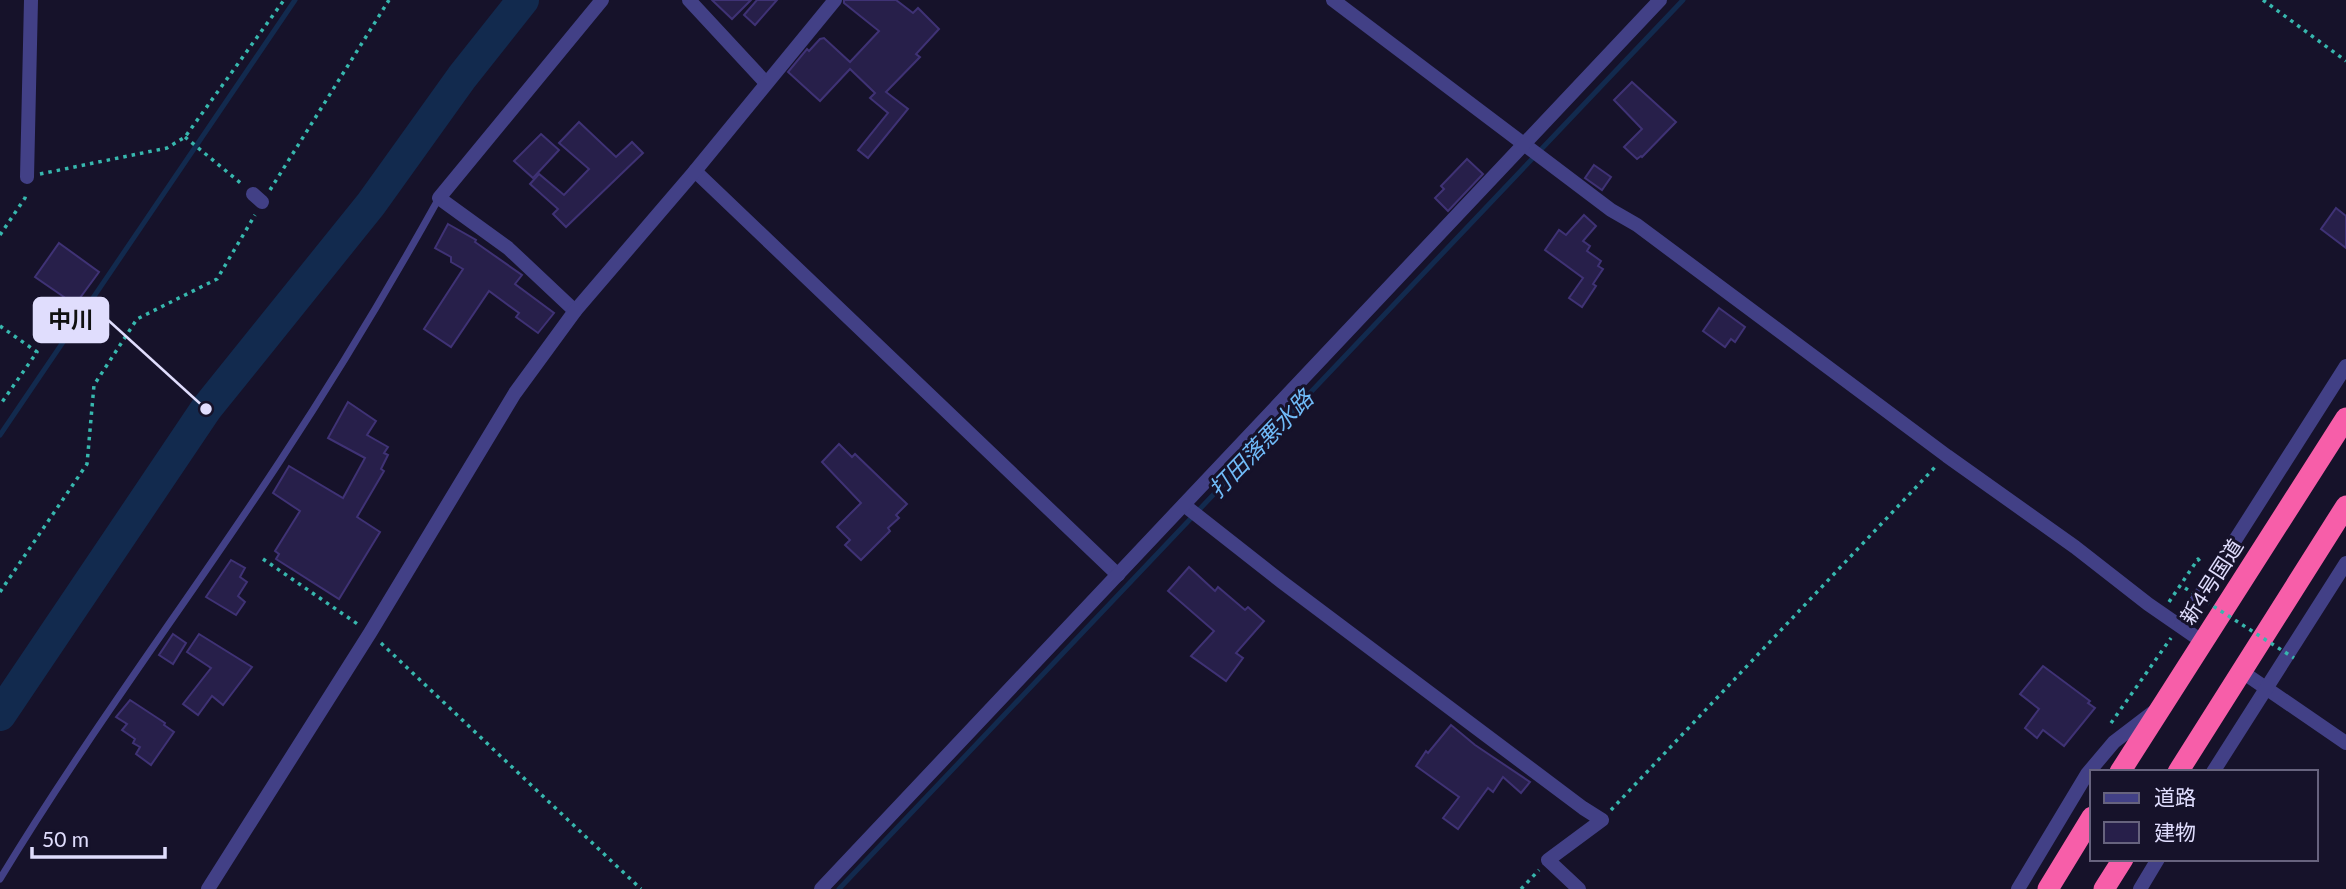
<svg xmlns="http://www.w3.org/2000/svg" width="2346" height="889" viewBox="0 0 2346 889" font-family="Lato,'Noto Sans JP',sans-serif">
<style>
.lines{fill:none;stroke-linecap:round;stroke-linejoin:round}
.stream{stroke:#122a4e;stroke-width:5}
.river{stroke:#122a4e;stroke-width:32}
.building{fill:#271f4a;stroke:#3f3275;stroke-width:2}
.path{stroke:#37b7ae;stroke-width:3.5;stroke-dasharray:3.5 5;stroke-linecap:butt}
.lane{stroke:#424086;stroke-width:7}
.street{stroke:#424086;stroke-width:14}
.highway{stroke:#f75ea9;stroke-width:21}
.path-bridge{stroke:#37b7ae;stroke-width:3.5;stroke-dasharray:3.5 5;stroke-linecap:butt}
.labels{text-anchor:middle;stroke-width:6;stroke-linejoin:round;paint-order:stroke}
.street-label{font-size:21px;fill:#e0ddfd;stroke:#16122a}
.water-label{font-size:23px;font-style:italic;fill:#70bbf8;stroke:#16122a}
.leader{fill:none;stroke:#e0ddfd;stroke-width:2.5}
.callout-dot{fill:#e0ddfd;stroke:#16122a;stroke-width:2.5}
.callout{fill:#e0ddfd;stroke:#e0ddfd;stroke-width:2.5}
.callout-label{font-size:23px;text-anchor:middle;font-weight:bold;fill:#111}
</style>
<rect width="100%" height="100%" fill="#16122a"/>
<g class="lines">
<!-- stream -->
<g class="stream">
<path d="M0,435l295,-435"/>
<path d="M839,889l844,-889"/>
</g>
<!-- river -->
<path class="river" d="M0,715l206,-306 165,-205 91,-127 61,-77"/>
</g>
<!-- building -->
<g class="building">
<path d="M712,0h39l-19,19z"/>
<path d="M757,0h20l-22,25 -11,-10z"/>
<path d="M844,0h52l17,13 5,-5 21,21 -23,25 4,3 -34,35 22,17 -40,49 -10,-8 30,-37 -18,-15 5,-5 -25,-24 -30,32 -32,-29 19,-23 2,2 11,-12 4,-1 26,24 29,-31 -35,-28z"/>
<path d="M1632,82l44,40 -34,35 -1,-1 -4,3 -13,-12 18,-18 -28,-29z"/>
<path d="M579,122l37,35 16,-15 11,11 -77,74 -13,-13 5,-5 -28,-25 9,-10 25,21 25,-26 -30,-26z"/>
<path d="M541,134l18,16 -26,28 -19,-17z"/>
<path d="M1467,159l16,15 -35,37 -13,-13 9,-9 -3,-3z"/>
<path d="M1594,165l17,12 -9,13 -17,-12z"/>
<path d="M2336,208l10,8v32l-25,-19z"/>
<path d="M1584,215l12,11 -13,15 7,5 -3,5 14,10 -3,5 5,3 -10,15 3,2 -14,21 -13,-9 14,-20 -38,-28 14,-20 7,5z"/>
<path d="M448,224l28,16 -1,2 47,33 -7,9 39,29 -16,20 -22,-16 3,-4 -30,-22 -38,56 -27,-18 39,-60 -12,-7v-5l-16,-9z"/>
<path d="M59,243l40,29 -47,64 -9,-6 21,-33 -29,-20z"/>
<path d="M1719,308l26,19 -10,15 -4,-3 -6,8 -22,-16z"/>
<path d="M348,402l28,19 -9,14 21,12 -4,6 4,2 -7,14 3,2 -27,46 23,15 -41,67 -63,-40 3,-5 -4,-3 25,-40 -27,-18 16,-27 54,32 22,-40 -37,-20z"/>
<path d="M839,444l13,13 3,-3 52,50 -11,11 3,3 -11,10 2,3 -29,29 -16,-15 5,-5 -13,-13 24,-24 -39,-41z"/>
<path d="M231,560l14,8 -5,9 7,5 -9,14 7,6 -9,13 -30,-18z"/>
<path d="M1189,567l26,24 3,-4 27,23 3,-3 16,14 -28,32 7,5 -17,23 -35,-25 23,-25 -46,-40z"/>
<path d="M173,634l13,9 -13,21 -14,-9z"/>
<path d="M199,634l53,33 -29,38 -11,-9 -14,19 -15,-11 28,-36 -24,-16z"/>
<path d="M2043,666l47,35 -2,2 7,5 -31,38 -21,-16 -6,8 -12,-10 14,-19 -19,-15z"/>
<path d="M130,700l35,23 -1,2 10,7 -23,33 -15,-11 4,-7 -7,-4 2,-4 -13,-9 5,-6 -11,-7z"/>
<path d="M1451,725l24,20 55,37 -9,11 -18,-16 -10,15 -5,-4 -30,41 -15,-11 16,-21 -43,-31 10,-15 2,2z"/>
</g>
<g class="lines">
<!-- path -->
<g class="path">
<path d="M2263,0l83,61"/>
<path d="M185,137l58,48"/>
<path d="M40,174l127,-26 18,-11 99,-137"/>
<path d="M270,190l119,-190"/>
<path d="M0,235l25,-37 1,-5"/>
<path d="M0,326l37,26 -37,53"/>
<path d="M263,559l96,66"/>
<path d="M0,592l87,-128 7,-79 43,-66 80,-40 38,-64"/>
<path d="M2169,602l29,-43 4,5"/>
<path d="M381,643l260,246"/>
<path d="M2111,723l60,-85"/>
<path d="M1611,810l326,-345"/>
<path d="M1521,889l18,-19"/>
</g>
<!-- lane -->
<path class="lane" d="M0,879c87,-144 188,-278 280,-418 56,-85 109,-173 159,-263"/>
<!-- street -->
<g class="street">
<path d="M689,0l77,83"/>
<path d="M1333,0l278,210 26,15 310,231 128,91 73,57 55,38"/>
<path d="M695,171l423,404"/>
<path d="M27,177l4,-177"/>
<path d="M253,194l9,8"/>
<path d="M575,311l-67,-63 -69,-50 163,-198"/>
<path d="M1184,505l98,77 301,226 19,12 -54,40 31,29"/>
<path d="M2181,625l165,-259"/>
<path d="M2241,671l105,72"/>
<path d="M2213,772l133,-209"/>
<path d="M208,889l162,-256 145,-240 60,-82 120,-140 140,-171"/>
<path d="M821,889l839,-889"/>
<path d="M2018,889l69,-115 27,-32 38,-29"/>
<path d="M2140,889l18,-30"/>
</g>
<!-- highway -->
<g class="highway">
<path d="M2120,772l226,-354"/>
<path d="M2178,772l168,-266"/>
<path d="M2048,889l44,-72"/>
<path d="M2104,889l19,-30"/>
</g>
<!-- path-bridge -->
<path class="path-bridge" d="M2185,588l109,70"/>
</g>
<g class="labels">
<!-- street labels -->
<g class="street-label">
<text transform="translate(2212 582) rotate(-57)" y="7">新4号国道</text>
</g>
<!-- water labels -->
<g class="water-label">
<text transform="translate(1261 444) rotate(-46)" y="8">打田落悪水路</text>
</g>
</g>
<!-- callouts -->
<path class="leader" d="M206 409L108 320"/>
<circle class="callout-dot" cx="206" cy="409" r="7"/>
<rect class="callout" x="34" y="298" width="74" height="44" rx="7"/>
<g class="callout-label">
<text x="71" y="328">中川</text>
</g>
<!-- legend -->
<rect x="2090" y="770" width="228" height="91" fill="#16122a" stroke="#67637e" stroke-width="2"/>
<rect x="2104" y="793" width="35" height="10" fill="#424086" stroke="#67637e" stroke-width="2"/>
<text x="2154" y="805" font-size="21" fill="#e0ddfd">道路</text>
<rect x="2104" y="822" width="35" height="21" fill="#271f4a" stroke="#67637e" stroke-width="2"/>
<text x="2154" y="840" font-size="21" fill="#e0ddfd">建物</text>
<!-- scale -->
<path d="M32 847v10h133v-10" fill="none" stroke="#e0ddfd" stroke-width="3.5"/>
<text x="42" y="847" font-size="21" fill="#e0ddfd" stroke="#16122a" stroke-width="5" paint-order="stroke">50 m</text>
</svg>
